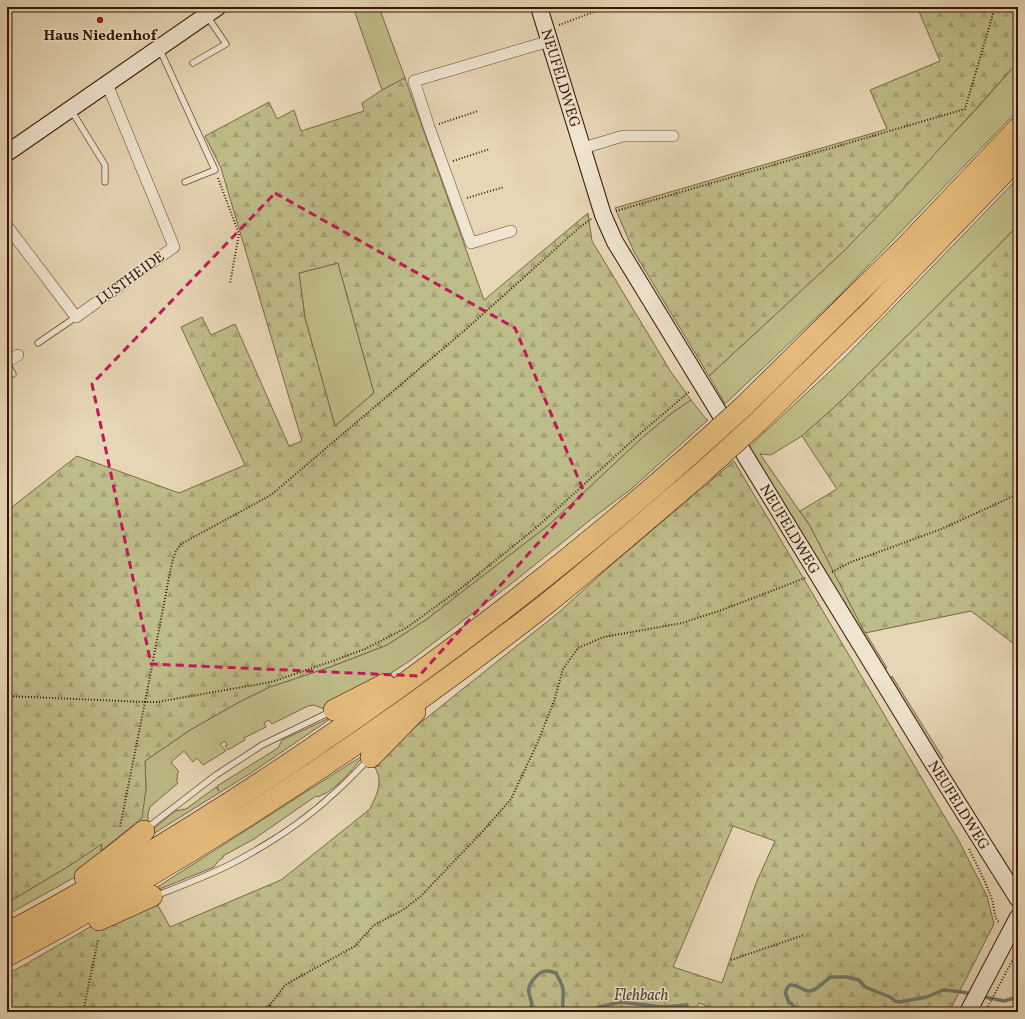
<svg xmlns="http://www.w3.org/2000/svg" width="1025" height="1019" viewBox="0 0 1025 1019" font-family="Vollkorn,serif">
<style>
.grass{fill:#bebc88;stroke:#7b6947}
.forest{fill:url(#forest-firs);stroke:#7b6947;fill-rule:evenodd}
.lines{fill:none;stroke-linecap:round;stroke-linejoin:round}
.stream{stroke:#71786b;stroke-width:3.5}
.lane-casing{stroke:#644632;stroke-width:7}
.street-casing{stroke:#644632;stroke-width:12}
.secondary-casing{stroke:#381606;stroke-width:18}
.highway-casing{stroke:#381606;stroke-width:22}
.path{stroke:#381606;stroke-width:2;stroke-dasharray:1 2;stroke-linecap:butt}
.lane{stroke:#efe4cf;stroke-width:5.5}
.street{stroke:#efe4cf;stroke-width:11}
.secondary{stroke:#efe4cf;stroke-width:16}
.highway{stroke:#e4bb7a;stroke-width:21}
.highway-bridge-casing{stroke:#381606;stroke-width:22;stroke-linecap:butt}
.highway-bridge{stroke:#e4bb7a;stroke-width:21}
.marked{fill:none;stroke:#c2185b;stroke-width:3;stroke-dasharray:8 5;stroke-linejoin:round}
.poi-dot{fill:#8f2418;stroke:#efe4cf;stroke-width:1.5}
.labels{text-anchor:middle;stroke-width:3;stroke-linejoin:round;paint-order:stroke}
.poi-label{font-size:15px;font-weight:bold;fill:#381606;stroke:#efe4cf}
.street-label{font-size:15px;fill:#381606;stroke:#efe4cf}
.water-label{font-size:16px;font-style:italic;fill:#544738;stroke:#efe4cf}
</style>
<defs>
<pattern id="forest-firs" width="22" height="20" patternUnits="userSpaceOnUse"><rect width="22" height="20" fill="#bebc88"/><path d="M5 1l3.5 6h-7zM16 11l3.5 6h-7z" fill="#a4a174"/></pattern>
</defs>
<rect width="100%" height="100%" fill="#e7d6b5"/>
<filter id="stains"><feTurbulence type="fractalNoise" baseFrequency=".005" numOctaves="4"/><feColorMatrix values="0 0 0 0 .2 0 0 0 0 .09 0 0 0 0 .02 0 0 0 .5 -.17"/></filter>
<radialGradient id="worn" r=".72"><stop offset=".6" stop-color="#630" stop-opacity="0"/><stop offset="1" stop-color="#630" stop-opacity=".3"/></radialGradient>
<!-- grass -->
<g class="grass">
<path d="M353,7h26l26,71 -23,12z"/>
<path d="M1018,62v48l-180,187 -114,108v-3l-15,-26 135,-125 135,-145z"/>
<path d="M1018,178v47l-21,22 -155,153 -40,36 -31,19 -11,-1 50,72 55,106 22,36 -3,2 -136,-222 97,-91z"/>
<path d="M338,263l36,130 -39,33 -30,-108 -6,-45z"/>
<path d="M691,400l15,19 2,1 -78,70 -36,27 -83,67 -100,76 -32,21 -55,28 -10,-4 -6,1 -36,18 -3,-4 -5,3 2,4 -22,11 1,2 -17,10 -3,-4 2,-1 -2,-4 -5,3 6,7 -23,14 -6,-7 -4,4 -9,-11 -13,11 8,10 -2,2 1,2 -1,1 1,2 -2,1 2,3 -28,24 -2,6v8l-24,21 -47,34 -70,39v-12l62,-37 33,-23 -1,7 45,-61 -1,-28 45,-31 51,-29 29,-14 60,-20 57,-22 40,-26 124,-96 93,-87 29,-24z"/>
<path d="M892,676l51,82 -3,3 -50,-81z"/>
<path d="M336,715l-85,58 -106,66v-3l30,-25 11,-2 30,-22 3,4 -2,-5 61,-38 4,-8z"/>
<path d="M365,754c-11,13 -21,27 -36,37 -3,3 -7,3 -11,6l-2,-1 -62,43 -31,17v2l-4,2 -5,7 -69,28z"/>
</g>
<!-- forest -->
<g class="forest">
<path d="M917,7h101v55l-123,136 -51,53 -135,125 -75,-124 -19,-44 272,-79 -17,-39 70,-29z"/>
<path d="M405,78l79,222 104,-87 4,28 79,131 20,28 -18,12 -29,24 -93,87 -124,96 -40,26 -57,22 -60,20 -29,14 -51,29 -45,31 1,28 -4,29 -41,33 1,-7 -33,22 -62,37v-392l70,-55 102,37 66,-28 -64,-138 21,-10 9,18 24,-11 54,122 13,-5 -81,-273 -16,-32 64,-34 8,17 17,-9 7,21 63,-20 -2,-8 20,-13zM338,263l36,130 -39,33 -30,-108 -6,-45z"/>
<path d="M1018,225v422l-47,-36 -106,22 -55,-107 -10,-15 37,-22 -35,-53 40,-36 155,-153z"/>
<path d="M734,461l225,380 28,55 7,28 -45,88h-227l-23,-9 -4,9h-688v-38l19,-10 119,-69 6,-2 19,34 111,-47 89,-71c8,-17 14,-28 3,-45l2,-5 183,-146 52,-47zM733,826l42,15 -19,42 -34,100 -49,-16z"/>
</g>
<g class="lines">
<!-- stream -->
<g class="stream">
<path d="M980,996l24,5 14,-4"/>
<path d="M530,1012c5,-12 -3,-15 -1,-24 1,-7 11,-17 17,-17 3,0 7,1 10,2 2,5 6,10 7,16 1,9 -2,13 1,23"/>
<path d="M598,1012l2,-5 20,-5 43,5 24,-2"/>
<path d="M717,1012l11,-2 5,2"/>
<path d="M798,1012l-7,-9h-2c-3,-9 -6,-12 1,-18 5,-1 10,3 15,5 10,5 18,-9 26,-13h16l12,3 6,7 25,10 5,4 4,1 28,-5 16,-7 19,2 10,2"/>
</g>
<!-- lane casing -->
<g class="lane-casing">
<g id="lane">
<path d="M160,50l55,120 -30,12"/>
<path d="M193,63l33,-19 -19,-28"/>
<path d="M71,110l34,55v17"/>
<path d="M38,343l38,-26"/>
<path d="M7,363l6,11"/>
<path d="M147,828l69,-53 46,-30 68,-33"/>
<path d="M155,896c26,-10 53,-20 78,-33 34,-18 69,-40 98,-67 13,-11 25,-24 37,-36"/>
</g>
</g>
<!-- street casing -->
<g class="street-casing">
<g id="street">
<path d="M583,148l40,-12h50"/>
<path d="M7,226l69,91 98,-70 -67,-163"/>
<path d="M511,231l-40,12 -42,-116 -15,-46 136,-40"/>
<path d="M7,362l11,-7"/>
</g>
</g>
<!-- secondary casing -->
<g class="secondary-casing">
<g id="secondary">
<path d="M539,7l64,208 12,27 314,515 89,142"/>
<path d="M7,153l211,-146"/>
<path d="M968,1012l50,-95"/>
</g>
</g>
<!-- highway casing -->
<g class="highway-casing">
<g id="highway">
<path d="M744,406l164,-162 110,-116"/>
<path d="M758,422l114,-112 146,-152"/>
<path d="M334,710l51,-26"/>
<path d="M371,757l44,-45"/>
<path d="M85,877l34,-26 25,-20"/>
<path d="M99,920l53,-24"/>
<path d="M7,933c101,-53 198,-113 292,-176 138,-93 269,-194 393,-304"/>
<path d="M7,956c191,-102 373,-221 543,-355 52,-42 103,-86 154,-130"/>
</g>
</g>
<!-- path -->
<g class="path">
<path d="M559,25l48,-18"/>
<path d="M439,124l39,-13"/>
<path d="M453,161l37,-12"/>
<path d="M218,178l21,56 -9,49"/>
<path d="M467,198l37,-11"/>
<path d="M616,211l349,-102 30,-102"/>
<path d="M591,219l-11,8 -115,103 -194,165 -90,49 -5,7 -4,11 -27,140h12l114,-20 59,-20 35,-13 41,-21 54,-39 77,-62 105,-95 48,-41"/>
<path d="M832,572l19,-10 88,-32 79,-36"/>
<path d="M7,696l138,6 -25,125"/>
<path d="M969,849c8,17 17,33 23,51 3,8 1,18 8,23"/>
<path d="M731,960l73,-25"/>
<path d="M270,1005l1,7"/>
<path d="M83,1012l15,-72"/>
<path d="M259,1012l11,-7 15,-20 70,-39 19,-21 29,-15 18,-14 61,-64 29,-33 26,-55 17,-43 9,-32 15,-21 26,-11 78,-14 40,-13 83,-32"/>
<path d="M985,1012l33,-62"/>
</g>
<!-- lane -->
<use href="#lane" class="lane"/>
<!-- street -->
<use href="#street" class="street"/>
<!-- secondary -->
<use href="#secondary" class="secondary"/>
<!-- highway -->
<use href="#highway" class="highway"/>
<!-- highway-bridge casing -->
<g class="highway-bridge-casing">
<g id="highway-bridge">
<path d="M692,453l52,-47"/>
<path d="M704,471l54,-49"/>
</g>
</g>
<!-- highway-bridge -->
<use href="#highway-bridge" class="highway-bridge"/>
</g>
<!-- marked area -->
<path class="marked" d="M275,193l240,135 69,164 -165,184 -268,-12 -59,-280z"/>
<!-- markers -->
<circle class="poi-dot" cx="100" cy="20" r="4"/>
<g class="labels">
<!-- poi labels -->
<g class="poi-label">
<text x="100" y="40">Haus Niedenhof</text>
</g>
<!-- street labels -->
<g class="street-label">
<text transform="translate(561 78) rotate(73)" y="5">NEUFELDWEG</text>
<text transform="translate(130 278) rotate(-36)" y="5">LUSTHEIDE</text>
<text transform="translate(790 529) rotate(59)" y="5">NEUFELDWEG</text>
<text transform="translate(959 805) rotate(58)" y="5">NEUFELDWEG</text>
</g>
<!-- water labels -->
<g class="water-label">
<text x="641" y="1000">Flehbach</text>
</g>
</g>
<!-- margin -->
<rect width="1025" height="1019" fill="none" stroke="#e7d6b5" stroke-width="24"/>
<rect x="8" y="8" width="1009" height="1003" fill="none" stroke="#381606" stroke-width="2"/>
<rect x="12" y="12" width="1001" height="995" fill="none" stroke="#381606"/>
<rect width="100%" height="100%" filter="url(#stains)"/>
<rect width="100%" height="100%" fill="url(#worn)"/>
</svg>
